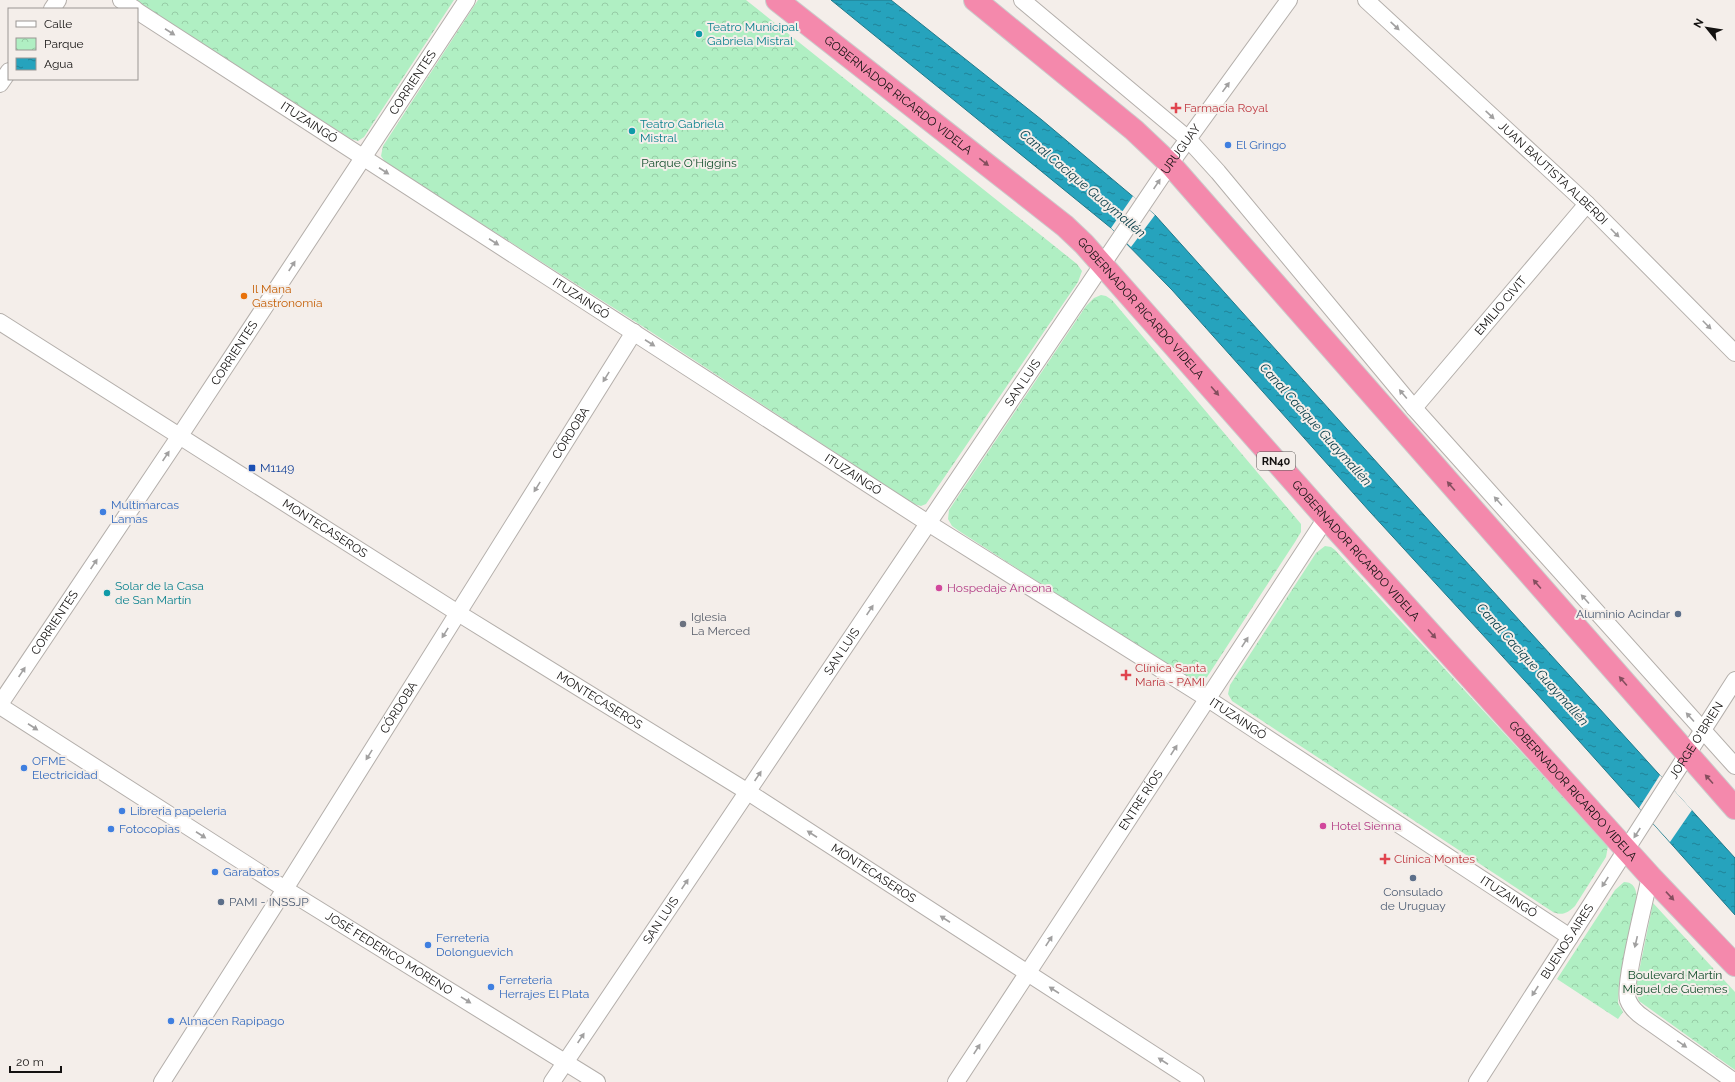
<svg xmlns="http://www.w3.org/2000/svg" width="1735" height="1082" viewBox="0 0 1735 1082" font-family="Raleway,sans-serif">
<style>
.park{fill:url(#park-crowns)}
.water{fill:url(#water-ripples);stroke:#217889}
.pier{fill:#f4eeea}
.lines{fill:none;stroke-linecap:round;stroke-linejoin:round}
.minor-casing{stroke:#b4afab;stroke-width:18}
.highway-casing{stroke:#cbcbcb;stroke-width:24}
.minor{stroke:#fff;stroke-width:16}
.highway{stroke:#f489ac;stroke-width:22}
.oneway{fill:#a1a0a0}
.oneway2{fill:#844e5e}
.culture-dot{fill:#0f9aa8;stroke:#f4eeea;stroke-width:1.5}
.health-dot{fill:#e0444e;stroke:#f4eeea;stroke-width:1.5}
.shop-dot{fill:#3f7fe0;stroke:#f4eeea;stroke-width:1.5}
.food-dot{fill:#e8710a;stroke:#f4eeea;stroke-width:1.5}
.transit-dot{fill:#1a4fb4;stroke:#f4eeea;stroke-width:1.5}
.hotel-dot{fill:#d1479c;stroke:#f4eeea;stroke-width:1.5}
.service-dot{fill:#5c6f8a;stroke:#f4eeea;stroke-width:1.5}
.worship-dot{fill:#6b7280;stroke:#f4eeea;stroke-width:1.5}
.labels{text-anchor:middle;stroke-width:4;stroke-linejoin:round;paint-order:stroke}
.shield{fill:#f4eeea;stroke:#575452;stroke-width:1}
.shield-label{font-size:11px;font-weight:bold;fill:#141211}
.culture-label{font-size:12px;fill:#0d838f;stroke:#f4eeea;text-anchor:start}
.street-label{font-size:12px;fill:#141211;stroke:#f4eeea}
.health-label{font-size:12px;fill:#be3a42;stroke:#f4eeea;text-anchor:start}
.shop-label{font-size:12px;fill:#366cbe;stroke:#f4eeea;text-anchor:start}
.park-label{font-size:12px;fill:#124d2b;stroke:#f4eeea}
.food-label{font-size:12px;fill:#c56008;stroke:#f4eeea;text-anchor:start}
.transit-label{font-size:12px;fill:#164399;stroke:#f4eeea;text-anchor:start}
.hotel-label{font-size:12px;fill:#b23c85;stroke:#f4eeea;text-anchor:start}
.service-label{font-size:12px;fill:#4e5e75;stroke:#f4eeea;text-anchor:end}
.worship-label{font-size:12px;fill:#5b616d;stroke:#f4eeea;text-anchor:start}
.water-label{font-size:13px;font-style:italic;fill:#0c414c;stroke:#f4eeea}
</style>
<defs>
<pattern id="park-crowns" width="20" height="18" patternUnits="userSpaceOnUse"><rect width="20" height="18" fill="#b0efc3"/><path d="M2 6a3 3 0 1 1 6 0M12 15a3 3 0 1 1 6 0" fill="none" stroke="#96cca6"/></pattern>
<pattern id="water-ripples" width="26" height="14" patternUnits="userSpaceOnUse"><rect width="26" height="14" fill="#26a3bd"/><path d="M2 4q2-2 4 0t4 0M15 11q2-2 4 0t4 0" fill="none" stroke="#208398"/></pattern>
</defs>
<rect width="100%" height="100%" fill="#f4eeea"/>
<!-- park -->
<g class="park">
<path d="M134,0h320l-90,137 -6,4 -7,-2z"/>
<path d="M478,0h268l331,264 5,7 -4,11 -152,222 -5,2 -7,-2 -272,-178 -257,-164 -4,-6 2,-10z"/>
<path d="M1101,295l5,1 6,4 189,224v8l-6,10 -88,135 -7,5 -13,-4 -228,-147 -7,-5 -4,-7 1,-9 137,-204 8,-8z"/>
<path d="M1325,546l6,1 4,3 273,296 -2,11 -31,49c-7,7 -13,10 -22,6l-321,-211 -4,-7 2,-9 86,-132z"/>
<path d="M1624,882c12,0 13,11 13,21l-18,80 -1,20 5,9 -5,7 -61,-40 58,-89z"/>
<path d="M1653,903l82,89v78l-96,-69 -3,-9 1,-11z"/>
</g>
<!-- water -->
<path class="water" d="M831,0h60l151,120 113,95 278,310 302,333v57l-199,-222 -165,-180 -199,-223 -61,-62z"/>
<!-- pier -->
<g class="pier">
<path d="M1133,196l22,19 -24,32 -20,-19z"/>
<path d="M1660,775l32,35 -22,32 -31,-34z"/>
</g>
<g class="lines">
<!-- minor casing -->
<g class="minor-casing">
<g id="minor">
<path d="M121,0l14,9"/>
<path d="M1022,0l166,139 30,33 196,236 321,358"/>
<path id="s1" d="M1366,0l221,204 148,149"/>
<path d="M52,9l6,-9"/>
<path id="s2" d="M137,11l791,512 280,176 362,238"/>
<path d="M0,84l9,-13"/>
<path id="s3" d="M0,322l458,291 290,179 448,290"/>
<path id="s4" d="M1414,408l173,-204"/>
<path id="s5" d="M0,704l179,-267 288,-437"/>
<path id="s6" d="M0,706l285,183 312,193"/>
<path d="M1650,876c-4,21 -27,109 -22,124 3,8 10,14 16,18l91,64"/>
<path id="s7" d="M162,1082l123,-193 349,-557"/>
<path id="s8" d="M552,1082l618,-918 119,-164"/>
<path id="s9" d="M956,1082l370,-564"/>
<path id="s10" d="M1477,1082l258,-402"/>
</g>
</g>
<!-- highway casing -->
<g class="highway-casing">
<g id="highway">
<path id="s11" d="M777,0l288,226 19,18 242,274 324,358 85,89"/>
<path d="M975,0l159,130 36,34 565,644"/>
</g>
</g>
<!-- minor -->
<use href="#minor" class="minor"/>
<!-- highway -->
<use href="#highway" class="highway"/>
</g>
<!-- one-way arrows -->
<defs><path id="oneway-solid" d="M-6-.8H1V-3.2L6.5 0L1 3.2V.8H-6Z"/></defs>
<g class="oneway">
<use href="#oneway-solid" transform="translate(1395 26) rotate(43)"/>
<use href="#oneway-solid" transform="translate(170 32) rotate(33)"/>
<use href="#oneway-solid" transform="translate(1226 87) rotate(-54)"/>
<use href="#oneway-solid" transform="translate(1490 115) rotate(43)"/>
<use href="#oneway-solid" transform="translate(384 171) rotate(33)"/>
<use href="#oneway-solid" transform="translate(1157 184) rotate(-56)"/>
<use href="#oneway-solid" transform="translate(1615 233) rotate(45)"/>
<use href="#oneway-solid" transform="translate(494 242) rotate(33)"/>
<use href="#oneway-solid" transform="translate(292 266) rotate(-57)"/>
<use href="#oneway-solid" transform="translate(1707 325) rotate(45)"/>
<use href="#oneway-solid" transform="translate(650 343) rotate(33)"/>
<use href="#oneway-solid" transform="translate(606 377) rotate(122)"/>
<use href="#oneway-solid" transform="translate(1403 394) rotate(-130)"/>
<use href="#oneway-solid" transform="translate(166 456) rotate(-56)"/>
<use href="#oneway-solid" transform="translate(537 487) rotate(122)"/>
<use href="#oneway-solid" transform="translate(1498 501) rotate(-132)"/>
<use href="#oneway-solid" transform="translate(94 564) rotate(-56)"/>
<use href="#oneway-solid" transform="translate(1585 599) rotate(-132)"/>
<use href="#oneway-solid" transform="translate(870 610) rotate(-56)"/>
<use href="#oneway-solid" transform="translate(445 633) rotate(122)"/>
<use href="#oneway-solid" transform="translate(1245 642) rotate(-57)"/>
<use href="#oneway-solid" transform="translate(22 672) rotate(-56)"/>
<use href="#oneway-solid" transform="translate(1690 717) rotate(-132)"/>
<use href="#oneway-solid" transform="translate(33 727) rotate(33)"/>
<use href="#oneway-solid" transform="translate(1174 750) rotate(-57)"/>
<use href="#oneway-solid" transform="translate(369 755) rotate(122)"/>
<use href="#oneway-solid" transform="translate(758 776) rotate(-56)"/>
<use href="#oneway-solid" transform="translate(1637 833) rotate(123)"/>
<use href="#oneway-solid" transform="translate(812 834) rotate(-147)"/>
<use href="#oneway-solid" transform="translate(201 835) rotate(33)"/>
<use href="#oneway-solid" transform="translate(1605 882) rotate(123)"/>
<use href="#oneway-solid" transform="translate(685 884) rotate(-56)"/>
<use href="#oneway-solid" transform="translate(945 919) rotate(-147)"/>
<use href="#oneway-solid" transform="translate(1049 941) rotate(-57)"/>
<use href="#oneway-solid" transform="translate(1636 942) rotate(103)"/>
<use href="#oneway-solid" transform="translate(1054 990) rotate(-147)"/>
<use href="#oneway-solid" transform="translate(1535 991) rotate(123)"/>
<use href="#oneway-solid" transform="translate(466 1000) rotate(32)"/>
<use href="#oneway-solid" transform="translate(581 1038) rotate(-56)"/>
<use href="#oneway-solid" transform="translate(1682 1044) rotate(35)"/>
<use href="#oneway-solid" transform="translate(977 1049) rotate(-57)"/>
<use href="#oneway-solid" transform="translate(1163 1061) rotate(-147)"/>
</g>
<g class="oneway2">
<use href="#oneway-solid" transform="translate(984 162) rotate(38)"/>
<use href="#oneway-solid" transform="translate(1215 391) rotate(49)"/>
<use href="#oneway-solid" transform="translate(1451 486) rotate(-131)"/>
<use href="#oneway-solid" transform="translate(1537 584) rotate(-131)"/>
<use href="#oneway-solid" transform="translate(1432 634) rotate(48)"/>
<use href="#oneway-solid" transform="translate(1623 681) rotate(-131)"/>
<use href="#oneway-solid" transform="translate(1709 779) rotate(-132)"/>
<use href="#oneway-solid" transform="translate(1670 896) rotate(47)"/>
</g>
<!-- markers -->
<g class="culture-dot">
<circle cx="699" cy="34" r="4"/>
<circle cx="632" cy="131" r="4"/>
<circle cx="107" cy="593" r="4"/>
</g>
<g class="health-dot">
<path d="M1174 102h4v4h4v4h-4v4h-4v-4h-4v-4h4z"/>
<path d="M1124 669h4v4h4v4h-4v4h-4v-4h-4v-4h4z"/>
<path d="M1383 853h4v4h4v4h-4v4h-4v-4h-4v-4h4z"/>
</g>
<g class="shop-dot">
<circle cx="1228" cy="145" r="4"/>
<circle cx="103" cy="512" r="4"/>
<circle cx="24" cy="768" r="4"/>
<circle cx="122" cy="811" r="4"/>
<circle cx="111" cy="829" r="4"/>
<circle cx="215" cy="872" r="4"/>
<circle cx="428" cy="945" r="4"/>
<circle cx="491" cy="987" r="4"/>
<circle cx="171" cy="1021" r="4"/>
</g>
<circle class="food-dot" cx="244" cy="296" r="4"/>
<rect class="transit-dot" x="248" y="464" width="8" height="8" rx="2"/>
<g class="hotel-dot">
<circle cx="939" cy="588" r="4"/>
<circle cx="1323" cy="826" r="4"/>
</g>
<g class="service-dot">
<circle cx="1678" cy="614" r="4"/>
<circle cx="1413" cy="878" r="4"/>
<circle cx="221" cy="902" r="4"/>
</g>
<circle class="worship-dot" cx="683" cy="624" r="4"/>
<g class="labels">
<!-- shield labels -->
<rect class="shield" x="1257" y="452" width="38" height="18" rx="3"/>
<g class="shield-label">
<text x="1276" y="465">RN40</text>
</g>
<!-- culture labels -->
<g class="culture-label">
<text x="707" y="31">Teatro Municipal<tspan x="707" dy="14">Gabriela Mistral</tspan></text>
<text x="640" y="128">Teatro Gabriela<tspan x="640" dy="14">Mistral</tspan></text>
<text x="115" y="590">Solar de la Casa<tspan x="115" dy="14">de San Martín</tspan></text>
</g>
<!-- street labels -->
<g class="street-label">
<text dy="4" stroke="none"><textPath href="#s5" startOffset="746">CORRIENTES</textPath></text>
<text dy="4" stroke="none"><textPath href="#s11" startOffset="154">GOBERNADOR RICARDO VIDELA</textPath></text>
<text dy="4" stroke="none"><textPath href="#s2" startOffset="205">ITUZAINGÓ</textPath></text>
<text dy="4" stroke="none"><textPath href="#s8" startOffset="1125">URUGUAY</textPath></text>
<text dy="4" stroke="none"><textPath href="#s1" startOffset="255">JUAN BAUTISTA ALBERDI</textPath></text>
<text dy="4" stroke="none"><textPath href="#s2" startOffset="529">ITUZAINGÓ</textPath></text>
<text dy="4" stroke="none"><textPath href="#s4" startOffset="134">EMILIO CIVIT</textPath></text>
<text dy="4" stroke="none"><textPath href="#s11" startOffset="478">GOBERNADOR RICARDO VIDELA</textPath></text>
<text dy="4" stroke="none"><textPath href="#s5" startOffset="422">CORRIENTES</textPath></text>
<text dy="4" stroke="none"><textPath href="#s8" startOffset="843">SAN LUIS</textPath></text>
<text dy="4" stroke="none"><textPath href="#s7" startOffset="767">CÓRDOBA</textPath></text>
<text dy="4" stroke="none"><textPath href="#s2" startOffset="853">ITUZAINGÓ</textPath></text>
<text dy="4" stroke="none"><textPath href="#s3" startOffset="385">MONTECASEROS</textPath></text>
<text dy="4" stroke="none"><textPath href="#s11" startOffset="802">GOBERNADOR RICARDO VIDELA</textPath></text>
<text dy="4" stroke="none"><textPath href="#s5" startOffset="98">CORRIENTES</textPath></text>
<text dy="4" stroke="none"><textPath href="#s8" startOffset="519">SAN LUIS</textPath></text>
<text dy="4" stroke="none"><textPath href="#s3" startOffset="709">MONTECASEROS</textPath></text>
<text dy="4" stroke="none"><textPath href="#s7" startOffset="443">CÓRDOBA</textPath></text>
<text dy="4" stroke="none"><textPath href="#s2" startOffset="1309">ITUZAINGÓ</textPath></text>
<text dy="4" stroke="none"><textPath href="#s10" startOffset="406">JORGE O'BRIEN</textPath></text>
<text dy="4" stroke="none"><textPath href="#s11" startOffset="1126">GOBERNADOR RICARDO VIDELA</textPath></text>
<text dy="4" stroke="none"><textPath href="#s9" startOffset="337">ENTRE RÍOS</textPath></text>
<text dy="4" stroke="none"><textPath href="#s3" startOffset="1033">MONTECASEROS</textPath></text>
<text dy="4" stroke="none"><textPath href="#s2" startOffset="1633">ITUZAINGÓ</textPath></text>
<text dy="4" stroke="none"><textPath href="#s8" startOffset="195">SAN LUIS</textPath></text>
<text dy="4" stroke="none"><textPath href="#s10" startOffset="167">BUENOS AIRES</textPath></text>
<text dy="4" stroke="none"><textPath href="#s6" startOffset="461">JOSÉ FEDERICO MORENO</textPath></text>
</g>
<!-- health labels -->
<g class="health-label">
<text x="1184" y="112">Farmacia Royal</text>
<text x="1135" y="672">Clínica Santa<tspan x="1135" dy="14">María - PAMI</tspan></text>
<text x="1394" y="863">Clínica Montes</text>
</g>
<!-- shop labels -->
<g class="shop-label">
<text x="1236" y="149">El Gringo</text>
<text x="111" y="509">Multimarcas<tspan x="111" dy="14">Lamas</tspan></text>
<text x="32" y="765">OFME<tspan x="32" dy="14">Electricidad</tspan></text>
<text x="130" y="815">Libreria papeleria</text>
<text x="119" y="833">Fotocopias</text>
<text x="223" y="876">Garabatos</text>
<text x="436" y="942">Ferreteria<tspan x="436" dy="14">Dolonguevich</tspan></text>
<text x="499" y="984">Ferreteria<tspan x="499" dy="14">Herrajes El Plata</tspan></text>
<text x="179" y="1025">Almacen Rapipago</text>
</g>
<!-- park labels -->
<g class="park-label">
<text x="689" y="167">Parque O'Higgins</text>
<text x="1675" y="979">Boulevard Martín<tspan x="1675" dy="14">Miguel de Güemes</tspan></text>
</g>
<!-- food labels -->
<g class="food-label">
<text x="252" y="293">Il Mana<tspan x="252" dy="14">Gastronomía</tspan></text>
</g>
<!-- transit labels -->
<g class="transit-label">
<text x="260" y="472">M1149</text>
</g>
<!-- hotel labels -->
<g class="hotel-label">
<text x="947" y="592">Hospedaje Ancona</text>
<text x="1331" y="830">Hotel Sienna</text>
</g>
<!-- service labels -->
<g class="service-label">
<text x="1670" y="618">Aluminio Acindar</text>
<text x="1413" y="896" text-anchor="middle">Consulado<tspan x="1413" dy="14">de Uruguay</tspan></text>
<text x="229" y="906" text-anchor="start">PAMI - INSSJP</text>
</g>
<!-- worship labels -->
<g class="worship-label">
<text x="691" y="621">Iglesia<tspan x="691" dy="14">La Merced</tspan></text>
</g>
<!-- water labels -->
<g class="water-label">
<text transform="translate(1083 183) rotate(40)" y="5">Canal Cacique Guaymallén</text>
<text transform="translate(1316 424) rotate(48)" y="5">Canal Cacique Guaymallén</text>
<text transform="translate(1533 664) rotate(48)" y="5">Canal Cacique Guaymallén</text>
</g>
</g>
<!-- legend -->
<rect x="8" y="8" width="130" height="72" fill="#f4eeea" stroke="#9a9693"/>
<rect x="16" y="21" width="20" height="6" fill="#ffffff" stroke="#9a9693"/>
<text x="44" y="28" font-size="12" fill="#141211">Calle</text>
<rect x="16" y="38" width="20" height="12" fill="url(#park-crowns)" stroke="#9a9693"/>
<text x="44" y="48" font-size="12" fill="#141211">Parque</text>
<rect x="16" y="58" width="20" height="12" fill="url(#water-ripples)" stroke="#9a9693"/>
<text x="44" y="68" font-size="12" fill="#141211">Agua</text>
<!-- north arrow -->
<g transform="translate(1707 28) rotate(300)" stroke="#f4eeea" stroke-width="3" paint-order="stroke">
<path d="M0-3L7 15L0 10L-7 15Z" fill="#141211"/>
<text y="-6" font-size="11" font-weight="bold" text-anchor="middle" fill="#141211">N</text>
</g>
<!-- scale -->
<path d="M10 1066v6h51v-6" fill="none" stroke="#141211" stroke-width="2"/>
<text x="16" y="1066" font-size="12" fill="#141211" stroke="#f4eeea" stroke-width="3" paint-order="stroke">20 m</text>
</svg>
